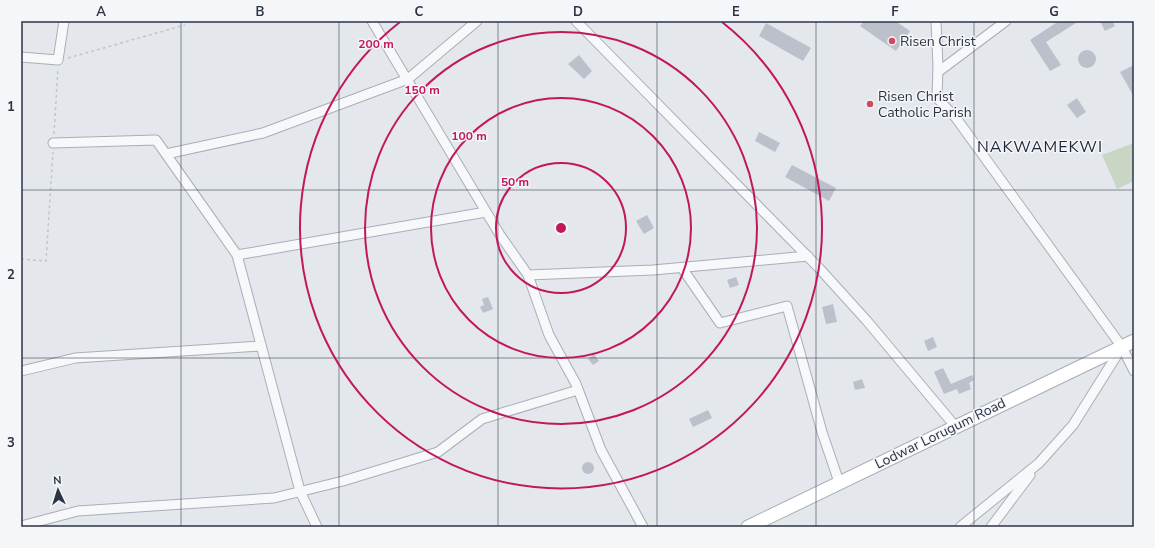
<svg xmlns="http://www.w3.org/2000/svg" width="1155" height="548" viewBox="0 0 1155 548" font-family="'Nunito Sans',sans-serif">
<style>
.green{fill:#c9d6c5}
.building{fill:#bbc0ca}
.lines{fill:none;stroke-linecap:round;stroke-linejoin:round}
.minor-casing{stroke:#a9aeb7;stroke-width:11}
.secondary-casing{stroke:#a9aeb7;stroke-width:15}
.path{stroke:#c2c5cb;stroke-width:1.5;stroke-dasharray:3 3;stroke-linecap:butt}
.minor{stroke:#f7f8fa;stroke-width:9}
.secondary{stroke:#fff;stroke-width:13}
.grid{fill:none;stroke:#2b3445;stroke-width:1;stroke-opacity:0.55}
.ring{fill:none;stroke:#c2185b;stroke-width:2}
.poi-dot{fill:#d1495b;stroke:#f4f6f9;stroke-width:1.5}
.labels{text-anchor:middle;stroke-width:3;stroke-linejoin:round;paint-order:stroke}
.poi-label{font-size:14px;fill:#2b3445;stroke:#f4f6f9;text-anchor:start}
.street-label{font-size:14px;fill:#2b3445;stroke:#f4f6f9}
.quarter-label{font-size:16px;letter-spacing:1px;fill:#1d2536;stroke:#f4f6f9}
.centre{fill:#c2185b;stroke:#f4f6f9;stroke-width:2}
.ring-label{font-size:12px;text-anchor:middle;font-weight:bold;fill:#c2185b;stroke:#f4f6f9;stroke-width:3;stroke-linejoin:round;paint-order:stroke}
.neatline{fill:none;stroke:#2b3445;stroke-width:1.5}
.grid-label{font-size:13px;text-anchor:middle;font-weight:bold;fill:#2b3445}
</style>
<rect width="100%" height="100%" fill="#e4e7ec"/>
<!-- green -->
<path class="green" d="M1134,143v38l-17,8 -15,-34z"/>
<!-- building -->
<g class="building">
<path d="M864,21h31l15,10 -14,20 -36,-25z"/>
<path d="M1059,21h20l-33,21 15,23 -11,6 -20,-31z"/>
<path d="M1100,21h12l3,5 -10,5z"/>
<path d="M766,23l45,25 -8,13 -44,-25z"/>
<circle cx="1087" cy="59" r="9"/>
<path d="M579,55l13,16 -8,8 -16,-15z"/>
<path d="M1134,65v32l-14,-25z"/>
<path d="M1077,98l9,14 -9,6 -10,-13z"/>
<path d="M759,132l21,11 -5,9 -20,-11z"/>
<path d="M792,165l44,23 -7,13 -44,-24z"/>
<path d="M647,215l7,13 -10,6 -8,-13z"/>
<path d="M736,277l3,8 -9,3 -3,-8z"/>
<path d="M488,297l5,12 -10,4 -3,-6 4,-2 -2,-6z"/>
<path d="M833,304l4,18 -11,2 -4,-17z"/>
<path d="M933,337l4,10 -9,4 -4,-10z"/>
<path d="M594,354l5,7 -6,4 -5,-6z"/>
<path d="M943,368l8,16 21,-9 2,5 -5,3 2,6 -12,5 -2,-5 -13,5 -10,-22z"/>
<path d="M862,379l3,9 -10,2 -2,-8z"/>
<path d="M708,410l4,8 -19,9 -4,-8z"/>
<circle cx="588" cy="468" r="6"/>
</g>
<g class="lines">
<!-- minor casing -->
<g class="minor-casing">
<g id="minor">
<path d="M372,21l128,214 28,40 125,-5 155,-14"/>
<path d="M576,21l243,247 48,53 88,105"/>
<path d="M936,21l2,46 -1,31 19,20 166,229 12,24"/>
<path d="M21,57l37,3 6,-39"/>
<path d="M938,72l68,-51"/>
<path d="M53,143l103,-3 81,115"/>
<path d="M166,154l97,-21 145,-54 69,-58"/>
<path d="M682,268l38,55 67,-17 35,126 17,50"/>
<path d="M528,275l21,60 27,49 25,66 42,77"/>
<path d="M21,371l54,-13 186,-12"/>
<path d="M21,526l57,-15 196,-13 69,-17 95,-29 44,-33 96,-29"/>
<path d="M317,527l-17,-36 -63,-236 249,-43"/>
<path d="M960,527l79,-64 34,-38 49,-78"/>
<path d="M991,527l39,-52"/>
</g>
</g>
<!-- secondary casing -->
<g class="secondary-casing">
<path id="secondary" d="M748,527l386,-186"/>
</g>
<!-- path -->
<g class="path">
<path d="M68,58l117,-33"/>
<path d="M54,134l4,-66"/>
<path d="M21,259l25,2 7,-109"/>
</g>
<!-- minor -->
<use href="#minor" class="minor"/>
<!-- secondary -->
<use href="#secondary" class="secondary"/>
</g>
<!-- grid -->
<path class="grid" d="M181,21v506M339,21v506M498,21v506M657,21v506M816,21v506M974,21v506M21,190h1113M21,358h1113"/>
<!-- distance rings -->
<g class="ring">
<circle cx="561" cy="228" r="65"/>
<circle cx="561" cy="228" r="130"/>
<circle cx="561" cy="228" r="196"/>
<path d="M722 22A261 261 0 1 1 400 22"/>
</g>
<!-- markers -->
<g class="poi-dot">
<circle cx="892" cy="41" r="4"/>
<circle cx="870" cy="104" r="4"/>
</g>
<g class="labels">
<!-- poi labels -->
<g class="poi-label">
<text x="900" y="46">Risen Christ</text>
<text x="878" y="101">Risen Christ<tspan x="878" dy="16">Catholic Parish</tspan></text>
</g>
<!-- street labels -->
<g class="street-label">
<text transform="translate(940 433) rotate(-26)" y="5">Lodwar Lorugum Road</text>
</g>
<!-- quarter labels -->
<g class="quarter-label">
<text x="1040" y="152">NAKWAMEKWI</text>
</g>
</g>
<circle cx="561" cy="228" r="6" class="centre"/>
<g class="ring-label">
<text x="376" y="48">200 m</text>
<text x="422" y="94">150 m</text>
<text x="469" y="140">100 m</text>
<text x="515" y="186">50 m</text>
</g>
<!-- border -->
<rect width="1155" height="548" fill="none" stroke="#f4f6f9" stroke-width="44"/>
<!-- north arrow -->
<g transform="translate(58 490) rotate(356)" stroke="#f4f6f9" stroke-width="3" paint-order="stroke">
<path d="M0-3L7 15L0 10L-7 15Z" fill="#2b3445"/>
<text y="-6" font-size="11" font-weight="bold" text-anchor="middle" fill="#2b3445">N</text>
</g>
<rect x="22" y="22" width="1111" height="504" class="neatline"/>
<g class="grid-label">
<text x="101" y="16">A</text>
<text x="260" y="16">B</text>
<text x="419" y="16">C</text>
<text x="578" y="16">D</text>
<text x="736" y="16">E</text>
<text x="895" y="16">F</text>
<text x="1054" y="16">G</text>
<text x="11" y="111">1</text>
<text x="11" y="279">2</text>
<text x="11" y="447">3</text>
</g>
</svg>
